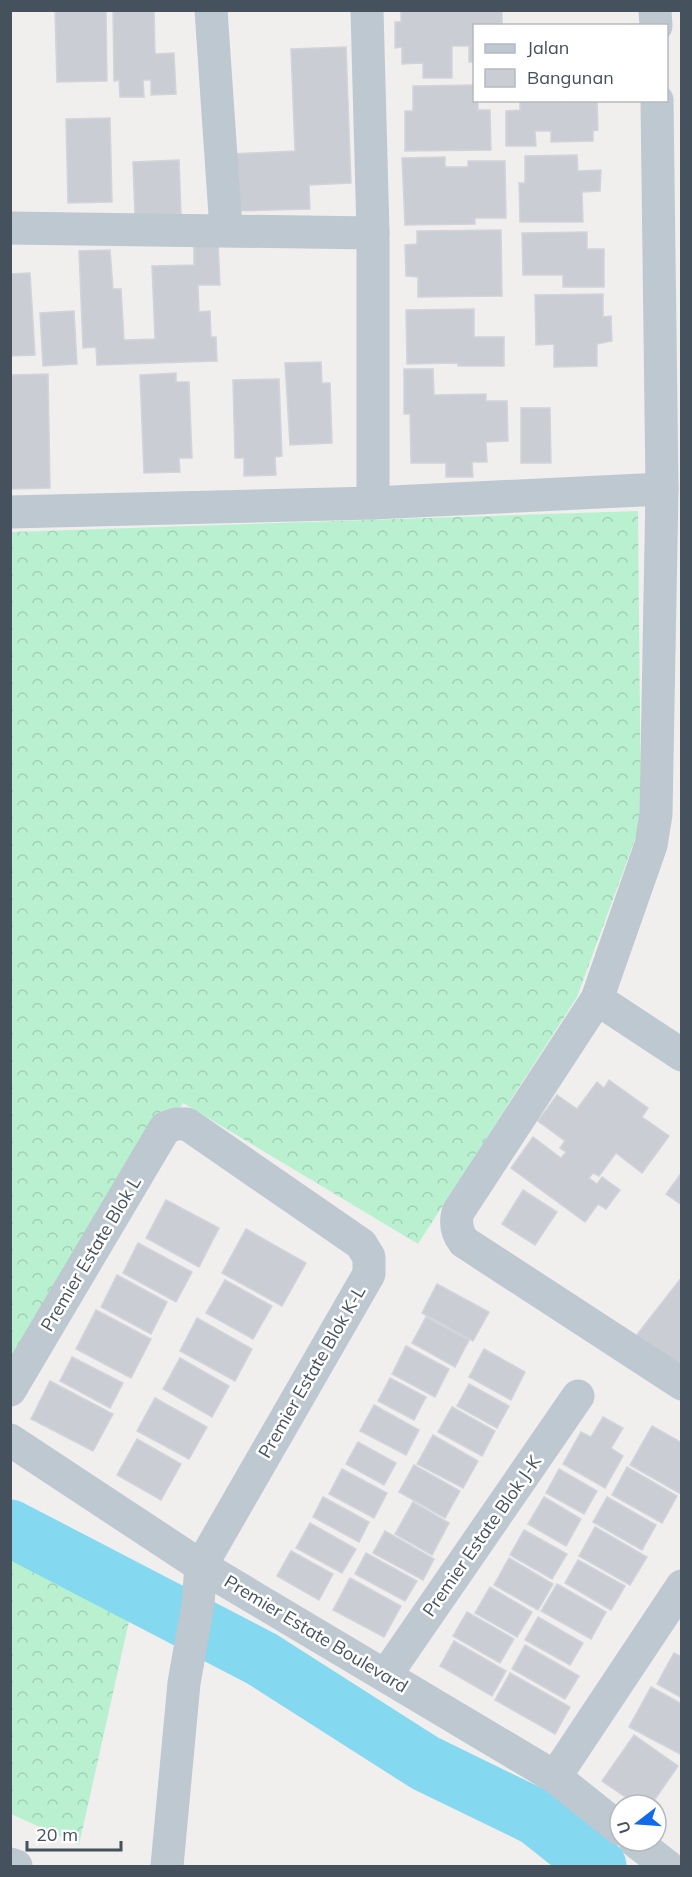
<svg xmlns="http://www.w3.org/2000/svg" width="692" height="1877" viewBox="0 0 692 1877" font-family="Mulish,sans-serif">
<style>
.forest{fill:url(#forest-crowns)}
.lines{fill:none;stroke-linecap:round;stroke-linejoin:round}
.river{stroke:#84d8f0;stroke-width:57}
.building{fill:#cacdd3;stroke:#d1d4da;stroke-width:1.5}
.street{stroke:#bdc8d1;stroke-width:33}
.labels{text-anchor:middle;stroke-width:5;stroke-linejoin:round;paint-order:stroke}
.street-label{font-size:18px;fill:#45515c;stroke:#fff}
</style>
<defs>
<pattern id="forest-crowns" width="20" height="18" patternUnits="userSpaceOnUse" patternTransform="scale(1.5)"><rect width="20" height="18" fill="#b9f1d0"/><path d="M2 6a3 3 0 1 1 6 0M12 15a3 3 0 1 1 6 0" fill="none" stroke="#a0d0b5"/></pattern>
</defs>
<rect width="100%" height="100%" fill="#f1eeee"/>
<!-- forest -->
<g class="forest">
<path d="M638,511l3,312 -64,174 -159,247 -235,-141 -172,291v-862z"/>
<path d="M11,1515l123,84 -55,246 -68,-31z"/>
</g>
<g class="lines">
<!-- river -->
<path class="river" d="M10,1528l252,131 163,104 111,54 62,49"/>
</g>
<!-- building -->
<g class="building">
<path d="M55,10h51l1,71 -50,1z"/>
<path d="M113,10h41l1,44 19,-1 2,41 -25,1v-15h-8l1,17h-24l-1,-17 -5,1z"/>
<path d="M401,10h101v16h-28v36h-5v-16h-17v32h-29v-15l-21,1v-17l-7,1v-26h6z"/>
<path d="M346,47l5,136 -42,2 1,24 -78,2 -2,-57 65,-3 -4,-102z"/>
<path d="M474,85v15h4v10h12l1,40 -86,1v-40h8v-25z"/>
<path d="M520,100h77l1,30 -5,1v10l-42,1v-11h-16l1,15h-30v-35l14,-1z"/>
<path d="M110,118l2,84 -44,1 -2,-84z"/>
<path d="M577,155l1,16 23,-1 -1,21 -18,1 1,30h-63l-1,-39h6v-27z"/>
<path d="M445,157v10h23v-6h37l1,57h-31v6l-70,1 -3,-67z"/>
<path d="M179,160l2,54 -46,2 -2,-54z"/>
<path d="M501,230l1,66 -84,1v-20l-12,-1 -1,-31 12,-1v-13z"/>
<path d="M587,232v17h17v38h-41v-12h-40l-1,-42z"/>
<path d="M194,242h24l2,43h-22l1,27 11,-1 1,26h5l1,24 -120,4 -1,-18 -13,1 -4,-97 31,-1 3,39h8l3,51 31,-1 -3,-73 42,-1z"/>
<path d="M30,273l5,82 -25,1v-82z"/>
<path d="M603,294v23l8,-1 1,25 -15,3v22l-43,1v-23l-18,1 -1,-50z"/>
<path d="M474,309v28h30v29h-46v-3l-51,1 -1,-54z"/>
<path d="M74,311l3,53 -34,2 -3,-53z"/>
<path d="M321,362l1,21h8l2,60 -42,2 -5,-82z"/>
<path d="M404,369h29l1,26 52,-1v7h21l1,40 -22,1 1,20h-15l1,15h-27v-14h-35l-1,-49h-6z"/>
<path d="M176,373v9h13l3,76h-13l1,14 -36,1 -4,-98z"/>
<path d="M48,374l2,114 -40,1v-114z"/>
<path d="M279,379l3,77 -7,1 1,18 -32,1v-18h-9l-2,-78z"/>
<path d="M521,408h29l1,55h-30z"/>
<path d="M609,1080l39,28 -6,9 27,19 -27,37 -26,-20 -17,23 -6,-3 -4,5 8,6 5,-7 18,13 -14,19 -8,-5 -13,18 -74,-54 22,-31 28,21 5,-6 -6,-4 5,-7 -27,-20 19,-26 20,14 20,-27 7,6z"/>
<path d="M682,1172v33l-16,-11z"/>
<path d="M523,1190l34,22 -22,33 -33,-21z"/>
<path d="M166,1200l53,28 -20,39 -53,-29z"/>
<path d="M246,1229l60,34 -24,43 -60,-33z"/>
<path d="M138,1243l54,29 -16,30 -53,-29z"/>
<path d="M117,1275l50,27 -16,32 -50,-27z"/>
<path d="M682,1277v91l-50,-27z"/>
<path d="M225,1280l47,26 -19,33 -47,-26z"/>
<path d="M437,1284l52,28 -16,29 -51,-28z"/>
<path d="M96,1310l55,29 -20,39 -55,-29z"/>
<path d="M426,1317l43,23 -14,27 -43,-24z"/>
<path d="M197,1318l55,31 -17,32 -55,-30z"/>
<path d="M406,1346l43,23 -14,28 -43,-23z"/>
<path d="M484,1349l41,23 -14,28 -42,-23z"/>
<path d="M72,1357l51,26 -13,25 -50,-27z"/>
<path d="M180,1358l49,28 -17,31 -49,-28z"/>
<path d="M390,1378l36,19 -12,23 -36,-19z"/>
<path d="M50,1381l63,33 -20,37 -62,-32z"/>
<path d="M469,1384l40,22 -12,22 -40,-22z"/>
<path d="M155,1398l52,29 -18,32 -52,-28z"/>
<path d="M374,1405l45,25 -13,25 -46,-24z"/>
<path d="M452,1407l43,24 -13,25 -44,-24z"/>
<path d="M603,1417l20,11 -12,20 12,8 -18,32 -42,-24 18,-32 10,5z"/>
<path d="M652,1426l30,17 -1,51 -51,-29z"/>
<path d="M433,1435l45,26 -15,27 -46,-24z"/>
<path d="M137,1439l44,25 -20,36 -44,-25z"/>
<path d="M358,1442l38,21 -12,22 -38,-21z"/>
<path d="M414,1465l46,26 -15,27 -46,-26z"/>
<path d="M627,1467l50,29 -15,27 -50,-28z"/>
<path d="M342,1469l45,24 -13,25 -45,-24z"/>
<path d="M559,1469l38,22 -13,23 -38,-21z"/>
<path d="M323,1497l46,25 -10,20 -46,-25z"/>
<path d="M544,1497l37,22 -15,27 -38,-22z"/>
<path d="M607,1497l49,28 -14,25 -49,-28z"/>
<path d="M413,1502l36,21 -17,32 -37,-21z"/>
<path d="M310,1523l46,26 -14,24 -46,-25z"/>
<path d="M595,1527l52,30 -17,28 -51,-29z"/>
<path d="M524,1530l43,24 -15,25 -42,-24z"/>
<path d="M385,1531l49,28 -11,21 -50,-27z"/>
<path d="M291,1551l42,23 -14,26 -42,-24z"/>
<path d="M366,1553l51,28 -12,20 -50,-27z"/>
<path d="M509,1558l44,26 -15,26 -44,-25z"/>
<path d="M578,1560l47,26 -14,24 -46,-27z"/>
<path d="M350,1578l51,28 -17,31 -51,-27z"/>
<path d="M557,1584l49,28 -15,27 -50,-28z"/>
<path d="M490,1587l42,25 -15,25 -42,-24z"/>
<path d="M467,1612l47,27 -14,24 -47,-27z"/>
<path d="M538,1617l45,26 -13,22 -45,-25z"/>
<path d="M454,1641l52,30 -14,25 -52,-30z"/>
<path d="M525,1645l54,31 -14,23 -53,-30z"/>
<path d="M674,1653l8,4v41l-25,-14z"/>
<path d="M510,1673l60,34 -15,27 -60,-34z"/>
<path d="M651,1687l31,17v51l-53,-28z"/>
<path d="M634,1735l44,31 -27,39h-14l-35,-24z"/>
</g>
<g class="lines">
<!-- street -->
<g class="street">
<path d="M211,10l15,220"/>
<path d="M367,10l6,223v270"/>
<path d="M655,10l1,16"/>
<path d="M657,100l5,389 -6,325 -5,31 -54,154 -139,213c-3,11 -1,21 6,30l218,142"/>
<path d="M10,228l363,5"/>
<path d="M10,512l363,-9 289,-14"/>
<path d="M597,999l85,56"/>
<path d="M10,1390l155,-262 11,-4h11l174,120 8,13v17l-168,292 -3,38 -14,79 -17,183"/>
<path d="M10,1440l191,126 354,211 65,52"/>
<path d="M386,1675l192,-279"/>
<path d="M555,1777l127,-191"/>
<path d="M635,1841l32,25"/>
<path d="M10,1864l6,2"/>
</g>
</g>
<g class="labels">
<!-- street labels -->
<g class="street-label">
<text transform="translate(91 1254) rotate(-59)" y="6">Premier Estate Blok L</text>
<text transform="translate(312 1372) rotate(-60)" y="6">Premier Estate Blok K-L</text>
<text transform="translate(482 1536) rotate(-55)" y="6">Premier Estate Blok J-K</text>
<text transform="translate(316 1634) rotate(31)" y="6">Premier Estate Boulevard</text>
</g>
</g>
<!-- border -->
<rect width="692" height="1877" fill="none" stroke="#45515c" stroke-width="24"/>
<!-- legend -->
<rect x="473" y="24" width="195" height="78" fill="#ffffff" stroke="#b5b9be" stroke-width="1.5"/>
<rect x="485" y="44" width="30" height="9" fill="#bdc8d1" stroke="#b5b9be" stroke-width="1.5"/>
<text x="527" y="54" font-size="18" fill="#45515c">Jalan</text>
<rect x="485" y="69" width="30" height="18" fill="#cacdd3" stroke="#b5b9be" stroke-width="1.5"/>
<text x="527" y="84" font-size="18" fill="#45515c">Bangunan</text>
<!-- north arrow -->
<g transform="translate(638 1823) rotate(253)"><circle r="28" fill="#ffffff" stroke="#b5b9be" stroke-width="1.5"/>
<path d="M0-4.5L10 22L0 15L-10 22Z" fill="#0f6be9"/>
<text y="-9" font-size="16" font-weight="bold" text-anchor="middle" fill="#45515c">U</text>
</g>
<!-- scale -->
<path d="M27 1841v9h94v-9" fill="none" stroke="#45515c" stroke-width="3"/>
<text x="36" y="1841" font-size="18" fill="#45515c" stroke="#ffffff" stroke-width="4.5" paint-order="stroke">20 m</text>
</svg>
